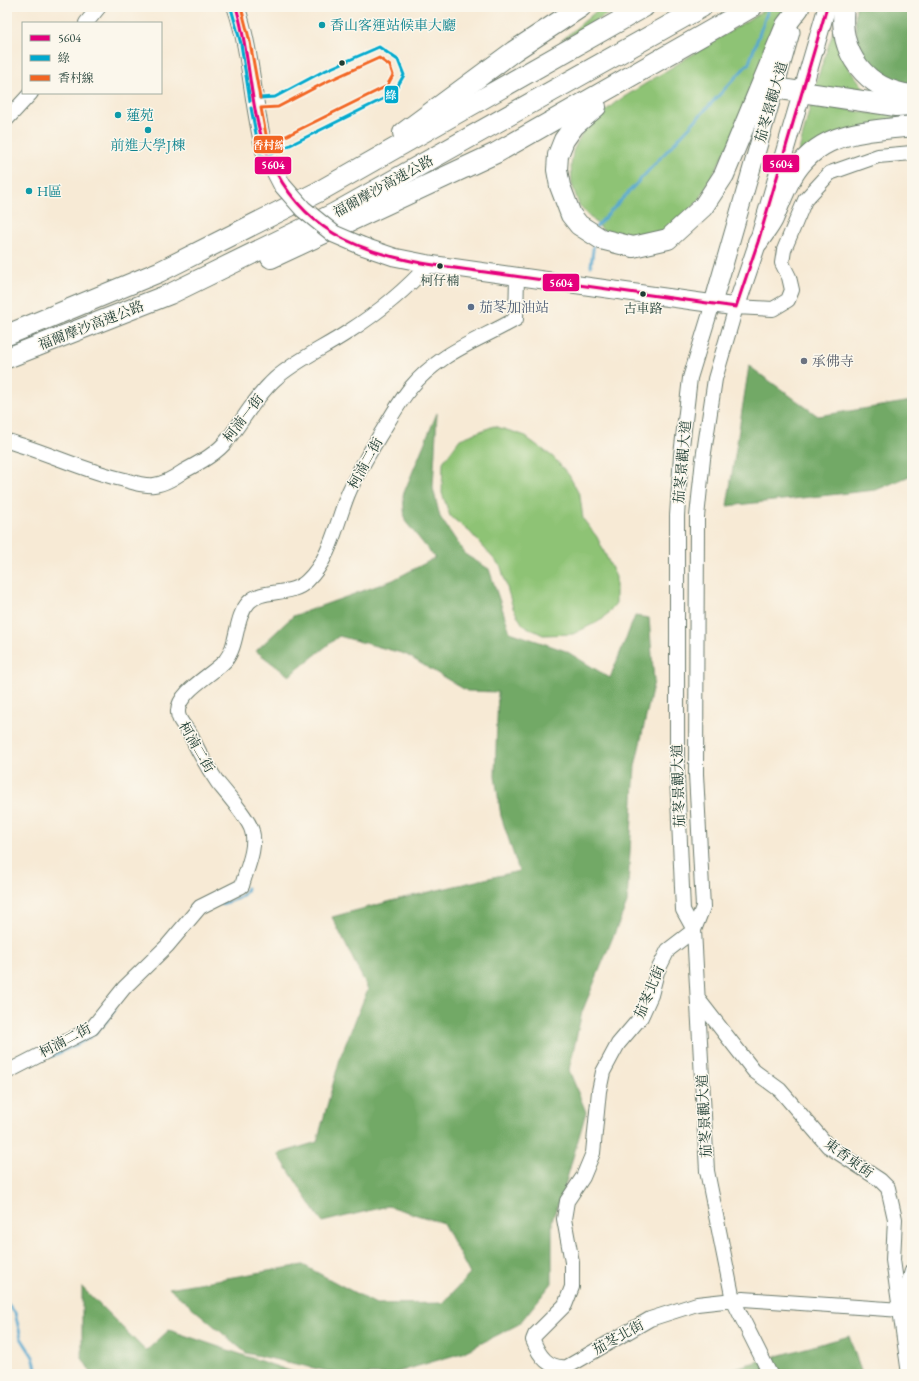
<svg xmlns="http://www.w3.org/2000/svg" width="919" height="1381" viewBox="0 0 919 1381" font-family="'EB Garamond','Noto Serif TC',serif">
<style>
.green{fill:#8ec375;stroke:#568054}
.forest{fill:#72a966;stroke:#48734d}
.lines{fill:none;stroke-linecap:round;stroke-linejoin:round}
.stream{stroke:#54a7cf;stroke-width:3}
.minor-casing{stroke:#6b7a6c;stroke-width:16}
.major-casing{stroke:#6b7a6c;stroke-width:19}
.highway-casing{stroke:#6b7a6c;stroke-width:22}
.minor{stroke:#fff;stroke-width:14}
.major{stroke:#fff;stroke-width:17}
.highway{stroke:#fff;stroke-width:20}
.major-bridge-casing{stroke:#6b7a6c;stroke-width:19;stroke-linecap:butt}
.major-bridge{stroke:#fff;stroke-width:17}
.bus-1-casing{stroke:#fbf7ec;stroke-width:6}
.bus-2-casing{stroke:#fbf7ec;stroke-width:6}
.bus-3-casing{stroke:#fbf7ec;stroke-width:6}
.bus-1{stroke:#e5007d;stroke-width:3}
.bus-2{stroke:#00a9ce;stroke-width:3}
.bus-3{stroke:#f26522;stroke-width:3}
.culture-dot{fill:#0f9aa8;stroke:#fbf7ec;stroke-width:1.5}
.bus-dot{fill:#1f3d34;stroke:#fbf7ec;stroke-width:1.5}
.service-dot{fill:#5c6f8a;stroke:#fbf7ec;stroke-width:1.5}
.worship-dot{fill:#6b7280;stroke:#fbf7ec;stroke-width:1.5}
.labels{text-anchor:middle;stroke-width:3;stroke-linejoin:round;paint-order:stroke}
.bus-label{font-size:13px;fill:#1f3d34;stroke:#fbf7ec}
.culture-label{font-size:14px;fill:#0d838f;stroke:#fbf7ec;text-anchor:start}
.street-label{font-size:14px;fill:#1f3d34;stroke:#fbf7ec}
.service-label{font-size:14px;fill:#4e5e75;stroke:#fbf7ec;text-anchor:start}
.worship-label{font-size:14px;fill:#5b616d;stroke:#fbf7ec;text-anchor:start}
.line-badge{stroke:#fbf7ec;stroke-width:1.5}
.badge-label{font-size:11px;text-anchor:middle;font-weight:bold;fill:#fff}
</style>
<rect width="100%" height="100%" fill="#fbf7ec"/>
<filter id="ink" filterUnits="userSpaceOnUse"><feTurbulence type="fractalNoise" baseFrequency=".025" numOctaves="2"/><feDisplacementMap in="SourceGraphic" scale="8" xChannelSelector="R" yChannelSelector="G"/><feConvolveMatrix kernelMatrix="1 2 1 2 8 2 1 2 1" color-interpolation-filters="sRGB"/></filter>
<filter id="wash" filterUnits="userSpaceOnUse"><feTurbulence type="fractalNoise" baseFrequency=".012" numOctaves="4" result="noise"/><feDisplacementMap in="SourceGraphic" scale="16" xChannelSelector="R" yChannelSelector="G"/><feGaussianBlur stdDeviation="0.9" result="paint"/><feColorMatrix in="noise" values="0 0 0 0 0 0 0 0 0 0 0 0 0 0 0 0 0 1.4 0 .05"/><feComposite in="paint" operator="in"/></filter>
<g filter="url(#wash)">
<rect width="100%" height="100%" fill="#f7ead5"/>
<!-- green -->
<g class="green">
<path d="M601,7h19l-60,35z"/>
<path d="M769,7h18l-47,116 -41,78 -34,32 -34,7 -28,-10 -24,-25 -7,-21 -1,-18 2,-15 11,-22 32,-27z"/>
<path d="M835,26l13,41 19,25 -53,-3z"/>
<path d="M811,104l58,9h43v8l-115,37z"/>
<path d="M494,426l29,9 30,22 16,18 11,21 3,23 14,18 19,40v26l-13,16 -30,15 -30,1 -20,-10 -10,-17 -12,-41 -31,-35 -20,-16 -8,-23 1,-31 17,-23z"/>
</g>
<!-- forest -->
<g class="forest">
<path d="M856,7h56v78c-42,-7 -61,-38 -56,-78z"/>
<path d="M749,366l69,50 94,-15v74l-36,15 -149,16z"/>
<path d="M437,413l-4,75 7,29 26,38 23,14 21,63 56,19 44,27 25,-62 14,2 5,63 -19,85 -8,137 -45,109 -13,58 17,42 -22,77 -12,31v63l-33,41 -57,29 -71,21h-50l-95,-21 -77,-65 134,-23 73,39 67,-1 27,-29 -27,-51 -55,-17 -66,16 -44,-68 39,-12 24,-87 27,-66 -36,-72 63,-17 124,-29 -18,-55 -6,-40 3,-84 -31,-1 -62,-37 -66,-18 -50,40 -33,-25 37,-35 100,-36 42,-22 -30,-37 -2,-26z"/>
<path d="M82,1287l64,64 23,-21 130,44h-207l-10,-16z"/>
<path d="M849,1336l13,38h-149z"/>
</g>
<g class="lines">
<!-- stream -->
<g class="stream">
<path d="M596,227l153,-164 20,-56"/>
<path d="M591,266l3,-24"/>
<path d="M221,904c9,-3 23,-5 26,-16"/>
<path d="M52,1056c28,-12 47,-20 63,-47"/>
<path d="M7,1303l8,10 6,25 12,19 5,17"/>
</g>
</g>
</g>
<g filter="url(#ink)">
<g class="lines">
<!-- minor casing -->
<g class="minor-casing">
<g id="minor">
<path d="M86,23l13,-16"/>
<path d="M7,119l24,-26"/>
<path d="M7,441c40,11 77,30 118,39 10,3 19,6 29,5 11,-1 21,-8 30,-14 15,-8 34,-18 44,-32 16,-20 27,-42 47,-60 21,-19 49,-31 73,-47 31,-20 57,-41 81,-68"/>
<path d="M694,930l-26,20 -11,22 -6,23 -10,22 -23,27 -15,28 -4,19 -6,62 -10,24 -16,24 -3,18 8,43v25l-7,18 -30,30 -2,5c6,16 15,29 34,27l83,-48 47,-15 46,-5 158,11"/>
<path d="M694,930l-11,-20 -6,-134v-260l4,-61 9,-77 23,-75"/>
<path d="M698,999l56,72 26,19 48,56 52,34 8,8 7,31 -2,41 16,114"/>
<path d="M7,1072l85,-44 32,-40 43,-42 33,-39 42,-21c4,-16 15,-38 10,-55 -3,-12 -25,-37 -34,-48 -11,-16 -20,-32 -28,-49 -4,-7 -13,-14 -12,-23 0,-19 35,-37 47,-50 14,-17 9,-43 24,-59 13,-14 42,-5 58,-21 24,-23 29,-57 41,-87 9,-21 21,-40 32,-59 21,-34 29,-53 64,-77 22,-15 48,-25 72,-39l1,-43"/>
<path d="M902,1306l10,-35"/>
<path d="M770,1374l-37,-74 -26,-129 -13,-241 9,-23 -7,-133 1,-257 6,-58 12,-80 21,-72 37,2 15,-9 4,-10 -3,-13 -7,-14 2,-13 21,-50 25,-27 48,-17 34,-3"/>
</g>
</g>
<!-- major casing -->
<g class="major-casing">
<g id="major">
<path d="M236,7c16,47 16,97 29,145"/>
<path d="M362,246l32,11 35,7 307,43 22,-65 69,-235"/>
<path d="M713,303l78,-271"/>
</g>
</g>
<!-- highway casing -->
<g class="highway-casing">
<g id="highway">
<path d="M844,7c-6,46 22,83 68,88"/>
<path d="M774,88l122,18 16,-1"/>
<path d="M596,107l-22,19 -10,14 -6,15 -1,15 3,16 11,29 8,10 22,14 32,8 35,-8 35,-32 21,-32 62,-150 13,-17"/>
<path d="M403,133l111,-82 67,-44"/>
<path d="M758,242c5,-8 11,-15 15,-23 6,-14 11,-29 19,-42 27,-47 73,-45 120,-51"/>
<path d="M271,258l225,-105 256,-146"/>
<path d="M7,335l152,-63 159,-80 326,-185"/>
<path d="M7,358l163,-64 165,-81 367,-206"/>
</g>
</g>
<!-- minor -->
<use href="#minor" class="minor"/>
<!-- major -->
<use href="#major" class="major"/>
<!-- highway -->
<use href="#highway" class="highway"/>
<!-- major-bridge casing -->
<g class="major-bridge-casing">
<path id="major-bridge" d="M265,152l17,33 21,24 31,25 28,12"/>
</g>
<!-- major-bridge -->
<use href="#major-bridge" class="major-bridge"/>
<!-- bus-1 casing -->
<g class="bus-1-casing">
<path id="bus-1" d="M236,7c17,54 12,116 40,165 16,29 38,52 68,67 50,25 109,28 163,36 76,11 153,21 229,32l22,-65 69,-235"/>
</g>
<!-- bus-2 casing -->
<g class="bus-2-casing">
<g id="bus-2">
<path d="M231,8l10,36 9,57"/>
<path d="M251,108l9,46 6,3 127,-63 11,-19 -6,-15 -19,-13 -57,25 -47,25 -15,1"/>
</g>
</g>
<!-- bus-3 casing -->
<g class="bus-3-casing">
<g id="bus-3">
<path d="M241,7l9,35 10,56"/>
<path d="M379,58l11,8 3,9 -6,11 -119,59 -7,-37 17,-1 48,-25z"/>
</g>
</g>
<!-- bus-1 -->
<use href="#bus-1" class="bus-1"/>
<!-- bus-2 -->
<use href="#bus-2" class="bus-2"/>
<!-- bus-3 -->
<use href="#bus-3" class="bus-3"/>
</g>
</g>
<!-- markers -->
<g class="culture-dot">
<circle cx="322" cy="25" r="4"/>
<circle cx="118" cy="115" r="4"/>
<circle cx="148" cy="130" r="4"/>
<circle cx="29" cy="191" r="4"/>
</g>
<g class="bus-dot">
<circle cx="342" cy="63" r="3.5"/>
<circle cx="440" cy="266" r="3.5"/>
<circle cx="643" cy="294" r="3.5"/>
</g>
<circle class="service-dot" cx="471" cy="307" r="4"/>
<circle class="worship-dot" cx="804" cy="361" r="4"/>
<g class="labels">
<!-- bus labels -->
<g class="bus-label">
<text x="440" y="285">柯仔楠</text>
<text x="643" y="313">古車路</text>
</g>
<!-- culture labels -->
<g class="culture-label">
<text x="330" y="30">香山客運站候車大廳</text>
<text x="126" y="120">蓮苑</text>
<text x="148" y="150" text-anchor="middle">前進大學J棟</text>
<text x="37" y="196">H區</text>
</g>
<!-- street labels -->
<g class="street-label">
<text transform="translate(771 102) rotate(-74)" y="5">茄苳景觀大道</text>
<text transform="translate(383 186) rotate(-29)" y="5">福爾摩沙高速公路</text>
<text transform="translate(91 325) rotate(-21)" y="5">福爾摩沙高速公路</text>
<text transform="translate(243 418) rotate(-52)" y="5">柯湳一街</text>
<text transform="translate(682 462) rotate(-85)" y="5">茄苳景觀大道</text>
<text transform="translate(365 463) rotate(-61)" y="5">柯湳二街</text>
<text transform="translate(197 747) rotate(60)" y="5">柯湳二街</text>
<text transform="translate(678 786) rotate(-92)" y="5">茄苳景觀大道</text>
<text transform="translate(649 992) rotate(-67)" y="5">茄苳北街</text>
<text transform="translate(65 1040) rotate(-28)" y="5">柯湳二街</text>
<text transform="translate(704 1116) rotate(-93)" y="5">茄苳景觀大道</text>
<text transform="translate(849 1158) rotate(36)" y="5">東香東街</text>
<text transform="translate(618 1337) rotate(-29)" y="5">茄苳北街</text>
</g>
<!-- service labels -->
<g class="service-label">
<text x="479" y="312">茄苳加油站</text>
</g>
<!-- worship labels -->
<g class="worship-label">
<text x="812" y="366">承佛寺</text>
</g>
</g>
<g class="line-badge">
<rect x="384" y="85" width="15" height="19" rx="4" fill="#00a9ce"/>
<rect x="253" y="135" width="31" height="19" rx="4" fill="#f26522"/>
<rect x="762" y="154" width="38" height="19" rx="4" fill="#e5007d"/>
<rect x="254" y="156" width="38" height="19" rx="4" fill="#e5007d"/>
<rect x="542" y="273" width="38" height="19" rx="4" fill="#e5007d"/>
</g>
<g class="badge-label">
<text x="391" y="99">綠</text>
<text x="269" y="149">香村線</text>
<text x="781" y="168">5604</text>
<text x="273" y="169">5604</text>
<text x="561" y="287">5604</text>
</g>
<!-- margin -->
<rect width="919" height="1381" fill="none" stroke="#fbf7ec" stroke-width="24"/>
<!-- legend -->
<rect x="22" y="22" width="140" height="72" fill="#fbf7ec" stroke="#a3ada2"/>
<rect x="30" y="35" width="20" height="6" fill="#e5007d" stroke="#a3ada2"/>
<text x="58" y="42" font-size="12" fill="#1f3d34">5604</text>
<rect x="30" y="55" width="20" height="6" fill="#00a9ce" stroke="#a3ada2"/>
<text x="58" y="62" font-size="12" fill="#1f3d34">綠</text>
<rect x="30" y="75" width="20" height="6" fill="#f26522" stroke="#a3ada2"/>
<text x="58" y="82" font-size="12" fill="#1f3d34">香村線</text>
</svg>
